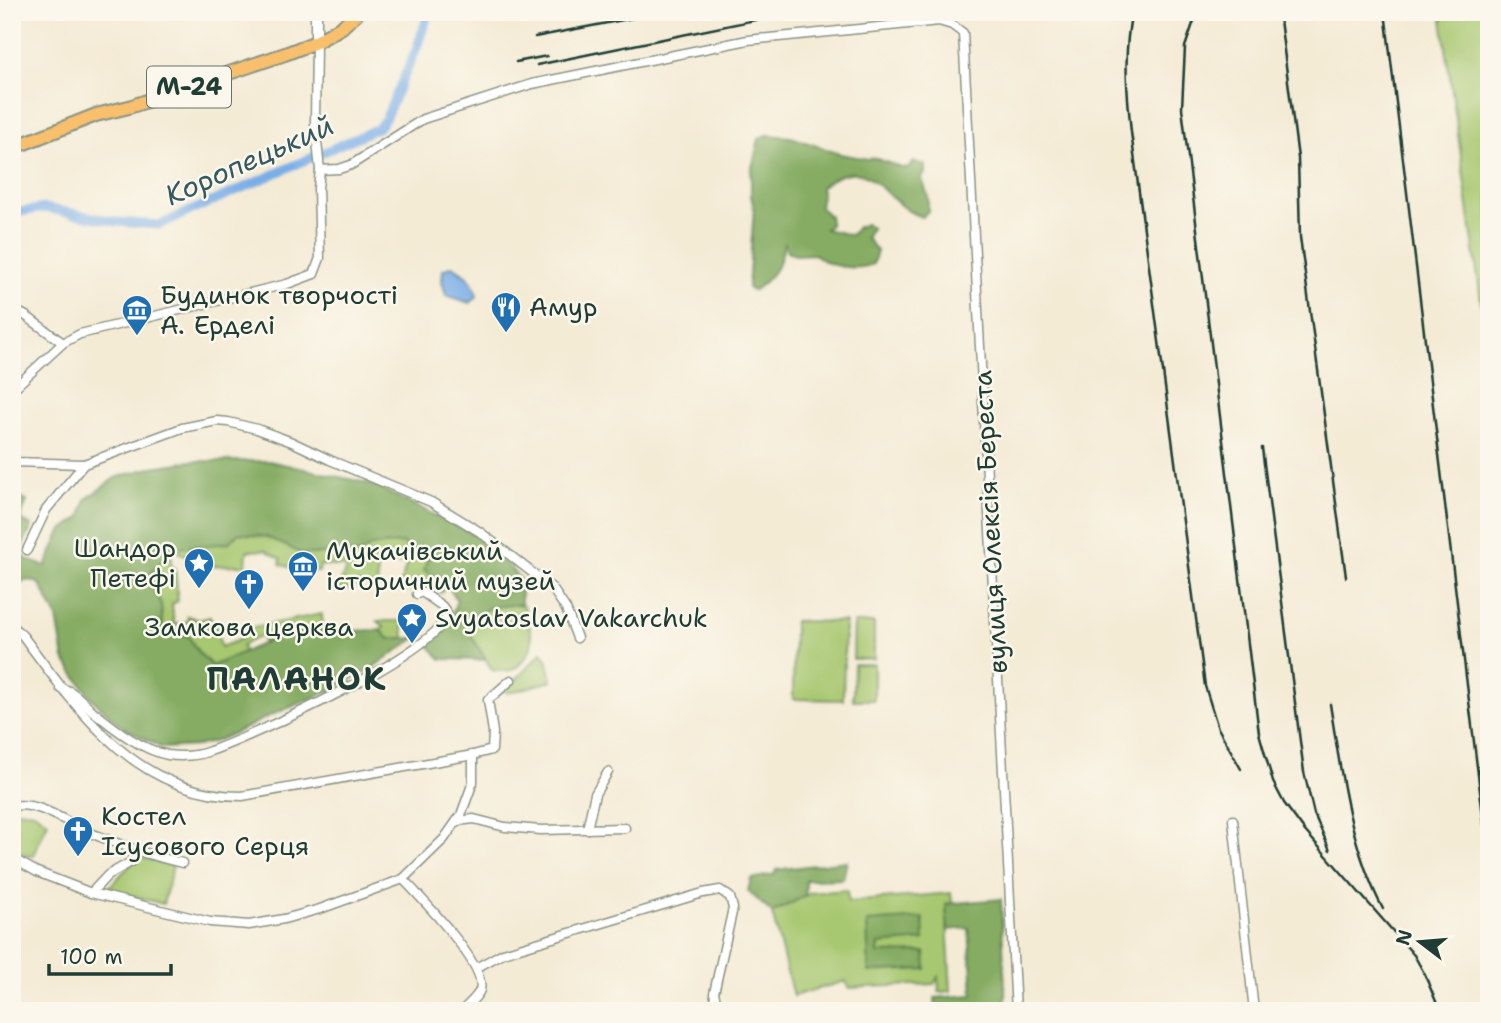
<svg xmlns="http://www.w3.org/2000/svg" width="1501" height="1023" viewBox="0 0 1501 1023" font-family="'Shantell Sans',sans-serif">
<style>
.green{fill:#a7c76f;stroke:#638252;stroke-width:2}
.forest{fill:#85ac62;stroke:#52744b;stroke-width:2}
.water{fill:#7aaee7;stroke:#4c768e;stroke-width:2}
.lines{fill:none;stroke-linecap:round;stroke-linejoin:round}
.canal{stroke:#7aaee7;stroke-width:9}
.minor-casing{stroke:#8a9484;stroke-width:11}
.tertiary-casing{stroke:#8a9484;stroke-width:13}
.trunk-casing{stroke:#8a9484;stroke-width:16}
.minor{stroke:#fff;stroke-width:8}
.tertiary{stroke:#fff;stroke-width:10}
.trunk{stroke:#f8bf6c;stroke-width:12}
.rail{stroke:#1f3d34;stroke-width:2.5}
.labels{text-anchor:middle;stroke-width:5;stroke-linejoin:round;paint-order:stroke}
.shield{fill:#fbf7ec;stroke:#61756b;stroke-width:2}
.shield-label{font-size:24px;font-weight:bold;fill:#1f3d34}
.poi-label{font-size:26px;fill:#1f3d34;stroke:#fbf7ec;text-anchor:start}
.street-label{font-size:26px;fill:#1f3d34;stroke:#fbf7ec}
.water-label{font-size:28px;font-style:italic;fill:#365961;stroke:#fbf7ec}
.district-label{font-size:33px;font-weight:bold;letter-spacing:2px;fill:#1f3d34;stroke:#fbf7ec}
</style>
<rect width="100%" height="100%" fill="#fbf7ec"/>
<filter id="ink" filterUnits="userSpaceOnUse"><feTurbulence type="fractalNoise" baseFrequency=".0143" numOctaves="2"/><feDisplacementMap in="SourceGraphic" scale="14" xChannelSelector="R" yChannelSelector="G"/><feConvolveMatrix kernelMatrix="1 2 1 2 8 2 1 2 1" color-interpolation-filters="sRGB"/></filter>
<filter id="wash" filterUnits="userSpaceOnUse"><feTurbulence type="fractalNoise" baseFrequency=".00686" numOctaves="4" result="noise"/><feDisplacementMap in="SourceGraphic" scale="28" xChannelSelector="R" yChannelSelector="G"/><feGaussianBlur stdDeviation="1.57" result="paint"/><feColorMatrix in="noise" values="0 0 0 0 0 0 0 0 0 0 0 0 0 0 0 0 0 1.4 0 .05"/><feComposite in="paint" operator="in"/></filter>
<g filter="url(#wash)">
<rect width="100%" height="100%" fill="#f4ebd5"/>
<!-- green -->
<g class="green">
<path d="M1441,12h48v346z"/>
<path d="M239,533l28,4 36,17h56l13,-8 30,-3 26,15 -4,12 23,15 -6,8 -20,-12 -3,9 -25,1v-4l7,-1 7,-23 -30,1 1,24 -21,-5 -5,6 -18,1v-3l5,-1 8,-19 -27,-2 -1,7 -21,-2 -18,-6 1,-5 -16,-9 -18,1 -1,14 -57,1 1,-9 -17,-7z"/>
<path d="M172,551l-1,16h4l3,34 -6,3 2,20 13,-2 1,-6 11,4 11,-3 1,4 4,2 6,24 21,-8 -2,-9 82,-16 1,18 -36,1 -23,10 -3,-7 -19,9 2,7 -32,14 -13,-13 -11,-17 -25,-3 -2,-29 -11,-24 1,-7 15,-18z"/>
<path d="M521,604l3,3c5,21 15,36 -1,54 -10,11 -16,11 -31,9l-29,-48 28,-15z"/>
<path d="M378,621h25l1,17 -15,1 -8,-9 3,-3z"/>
<path d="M794,621l51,1 -2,78 -50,-1z"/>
<path d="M854,623h20v36h-21z"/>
<path d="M542,652l5,7 5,22 -44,12 -3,-2z"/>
<path d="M854,664h20v36h-21z"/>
<path d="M17,810l17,2 14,10 -15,34h-5l-16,-8v-36z"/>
<path d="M138,857l35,9 -10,38 -56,-15z"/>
<path d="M847,890l1,12 103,-9 1,10 -6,1 5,87 -12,1 -1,-15 -4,7 -86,4 -2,-7 -53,15 -21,-83 38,-20z"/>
</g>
<!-- forest -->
<g class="forest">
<path d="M766,135l25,2 49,17 28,5 7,-1 27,10h7l5,-6 11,3v7l-3,7 6,17v15l-6,6c-40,-12 -52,-71 -101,-30l1,5 -2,15 10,10v8l-5,4 26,6 6,-8 9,-3 6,4 -6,10 11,13 -4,13c-17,7 -46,3 -58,-10l-20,1 -8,-4 -1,-6 -2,-2c-3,23 -12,35 -31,48l-5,-3 6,-79 -3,-13v-24l8,-33z"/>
<path d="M191,461h78l102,23 104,51 46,44v25l-30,3 -28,15 23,38 -45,-1 -13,-15 21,-21 8,-23 -10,-15 -23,-15 4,-12 -26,-15 -30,3 -13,8h-56l-36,-17 -28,-4 -11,10 -51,5 -11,7 -15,18 -1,7 11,24 2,28 25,4 11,17 13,13 75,-33 94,-3 8,9 27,-1 -47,32 -30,17 -70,29 -19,10 -34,15 -19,5 -35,2 -41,-22 -29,-27 -28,-40 -7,-42 -17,-33 -9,-4 -17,3 -2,7v-91l7,-1 8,3 -7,19 12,6 -12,25c6,11 15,12 26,15l15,-35 20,-14 5,-18 29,-21 38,-11z"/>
<path d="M847,861l-4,18 -37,1 -1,16 -33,17 -24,-22 3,-12 24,-5 1,-4z"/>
<path d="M1001,899l5,112h-70l-1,-13 38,-3 -4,-67 -21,2 -2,-26z"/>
<path d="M923,918l1,22 -45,4 -1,9 47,-1 1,17 -57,3 -2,-50z"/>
</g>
<!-- water -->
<path class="water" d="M452,266c13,7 23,15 25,31l-7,6 -24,-8 -4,-14 1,-11z"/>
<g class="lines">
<!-- canal -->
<path class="canal" d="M12,213l33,-5 73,14 41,3 219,-97 7,-9 31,-69 13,-38"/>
</g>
</g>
<g filter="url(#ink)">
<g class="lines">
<!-- minor casing -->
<g class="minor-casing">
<g id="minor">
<path d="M320,170l19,-1 12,-4 72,-46 109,-35 216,-44 191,-19 13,4 11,8 53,978"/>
<path d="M12,309l14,7 37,27"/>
<path d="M12,390l51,-47 17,-9 207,-50 27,-10 6,-16 -2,-70 2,-18 -5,-47 1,-81"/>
<path d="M12,462l72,2"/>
<path d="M27,550l19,-40 38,-46 98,-36 35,-7 11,1 29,7 35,13 38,18 101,42 49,30 72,56 14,21 11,29"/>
<path d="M12,626l11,10c56,76 114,160 219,160l231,-41 19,-5 1,-18 -5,-32 23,-20"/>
<path d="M60,688c16,3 22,14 34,24 20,16 47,38 74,43 13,2 30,1 42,-4 38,-13 235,-101 237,-138l-5,-7 -20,-14 -5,2"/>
<path d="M12,806c30,-5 55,18 81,28 30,12 59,22 89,29"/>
<path d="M1233,820l21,191"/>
<path d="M457,821l17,-2 31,8 36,3 84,-2"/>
<path d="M587,829l8,-35 13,-22"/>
<path d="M12,858l25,14 54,21 119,29 39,3 35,-6 36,-10 83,-30 41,-40 17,-24 12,-33v-27"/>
<path d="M403,879c17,18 85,87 77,111 -3,8 -13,15 -18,21"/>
<path d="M91,893l17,-18 23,-13 4,-12"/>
<path d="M476,968l27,-15 200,-60 17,-3 10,7 3,11 -19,85 3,11 8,7"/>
</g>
</g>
<!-- tertiary casing -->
<g class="tertiary-casing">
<path id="tertiary" d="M316,12v30"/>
</g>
<!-- trunk casing -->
<g class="trunk-casing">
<path id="trunk" d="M12,148l84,-33 33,-8 156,-53 31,-12 26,-15 16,-15"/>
</g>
<!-- minor -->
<use href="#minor" class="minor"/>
<!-- tertiary -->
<use href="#tertiary" class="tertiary"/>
<!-- trunk -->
<use href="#trunk" class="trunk"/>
<!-- rail -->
<g class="rail">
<path d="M1132,12c-9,39 -5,81 -1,120l74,554 13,42 23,41"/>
<path d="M1197,12l-12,35 -3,61 77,625 14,49 11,21 20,27 110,125 10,18 16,38"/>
<path d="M1279,12l19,146 2,79 46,340"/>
<path d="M1385,12l104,853"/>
<path d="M535,37l129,-25"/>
<path d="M516,62l31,-6"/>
<path d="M537,65l257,-53"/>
<path d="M1262,448l42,324 10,42 16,36"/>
<path d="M1330,704c11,69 20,142 53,205"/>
</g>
</g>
</g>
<!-- icons -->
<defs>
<g id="restaurant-pin" transform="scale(1.575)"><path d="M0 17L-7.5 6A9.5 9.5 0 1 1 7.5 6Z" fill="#1f6fb2" stroke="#fbf7ec"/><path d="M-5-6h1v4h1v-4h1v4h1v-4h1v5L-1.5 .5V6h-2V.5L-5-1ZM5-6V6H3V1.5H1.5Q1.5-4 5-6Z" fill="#fff"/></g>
<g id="museum-pin" transform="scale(1.575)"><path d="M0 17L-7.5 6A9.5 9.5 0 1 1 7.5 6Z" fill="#1f6fb2" stroke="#fbf7ec"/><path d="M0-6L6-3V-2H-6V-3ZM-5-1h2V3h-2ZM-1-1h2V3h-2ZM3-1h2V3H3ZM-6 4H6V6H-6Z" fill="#fff"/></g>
<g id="sight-pin" transform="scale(1.575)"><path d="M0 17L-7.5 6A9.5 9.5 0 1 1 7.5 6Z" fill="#1f6fb2" stroke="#fbf7ec"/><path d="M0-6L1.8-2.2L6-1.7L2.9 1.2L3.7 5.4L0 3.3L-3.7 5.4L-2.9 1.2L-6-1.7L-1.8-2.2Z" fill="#fff"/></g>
<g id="church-pin" transform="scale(1.575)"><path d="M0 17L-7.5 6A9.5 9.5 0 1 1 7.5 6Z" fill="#1f6fb2" stroke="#fbf7ec"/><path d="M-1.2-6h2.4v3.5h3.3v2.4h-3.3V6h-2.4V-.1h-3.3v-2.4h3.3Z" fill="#fff"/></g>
</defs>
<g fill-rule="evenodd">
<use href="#restaurant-pin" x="506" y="307"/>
<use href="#museum-pin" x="137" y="310"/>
<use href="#sight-pin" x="199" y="563"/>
<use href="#museum-pin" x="303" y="566"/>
<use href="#church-pin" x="249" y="584"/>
<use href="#sight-pin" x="412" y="618"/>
<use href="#church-pin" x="78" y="831"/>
</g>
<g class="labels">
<!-- shield labels -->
<rect class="shield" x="147" y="66.5" width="84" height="41" rx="5"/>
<g class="shield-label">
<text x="189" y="95">М-24</text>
</g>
<!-- poi labels -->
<g class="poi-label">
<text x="160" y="304">Будинок творчості<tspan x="160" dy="30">А. Ерделі</tspan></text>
<text x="529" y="316">Амур</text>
<text x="176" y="557" text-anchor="end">Шандор<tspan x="176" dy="30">Петефі</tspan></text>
<text x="326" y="560">Мукачівський<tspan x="326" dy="30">історичний музей</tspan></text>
<text x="435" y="627">Svyatoslav Vakarchuk</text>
<text x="249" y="636" text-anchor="middle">Замкова церква</text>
<text x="101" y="825">Костел<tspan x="101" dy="30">Ісусового Серця</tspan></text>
</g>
<!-- street labels -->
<g class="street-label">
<text transform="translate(990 522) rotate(-93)" y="9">вулиця Олексія Береста</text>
</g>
<!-- water labels -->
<g class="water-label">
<text transform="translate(249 160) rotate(-24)" y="10">Коропецький</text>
</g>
<!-- district labels -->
<g class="district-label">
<text x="297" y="690">ПАЛАНОК</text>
</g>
</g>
<!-- margin -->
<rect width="1501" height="1023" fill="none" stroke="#fbf7ec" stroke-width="42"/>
<!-- north arrow -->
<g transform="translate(1420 942) rotate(286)" stroke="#fbf7ec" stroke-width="5" paint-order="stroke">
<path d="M0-5L12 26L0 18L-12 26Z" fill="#1f3d34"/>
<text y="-10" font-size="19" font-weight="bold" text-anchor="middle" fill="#1f3d34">N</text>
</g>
<!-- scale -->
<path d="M49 964v10h122v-10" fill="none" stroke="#1f3d34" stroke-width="3.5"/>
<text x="60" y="964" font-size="21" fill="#1f3d34" stroke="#fbf7ec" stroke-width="5" paint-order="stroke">100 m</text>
</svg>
